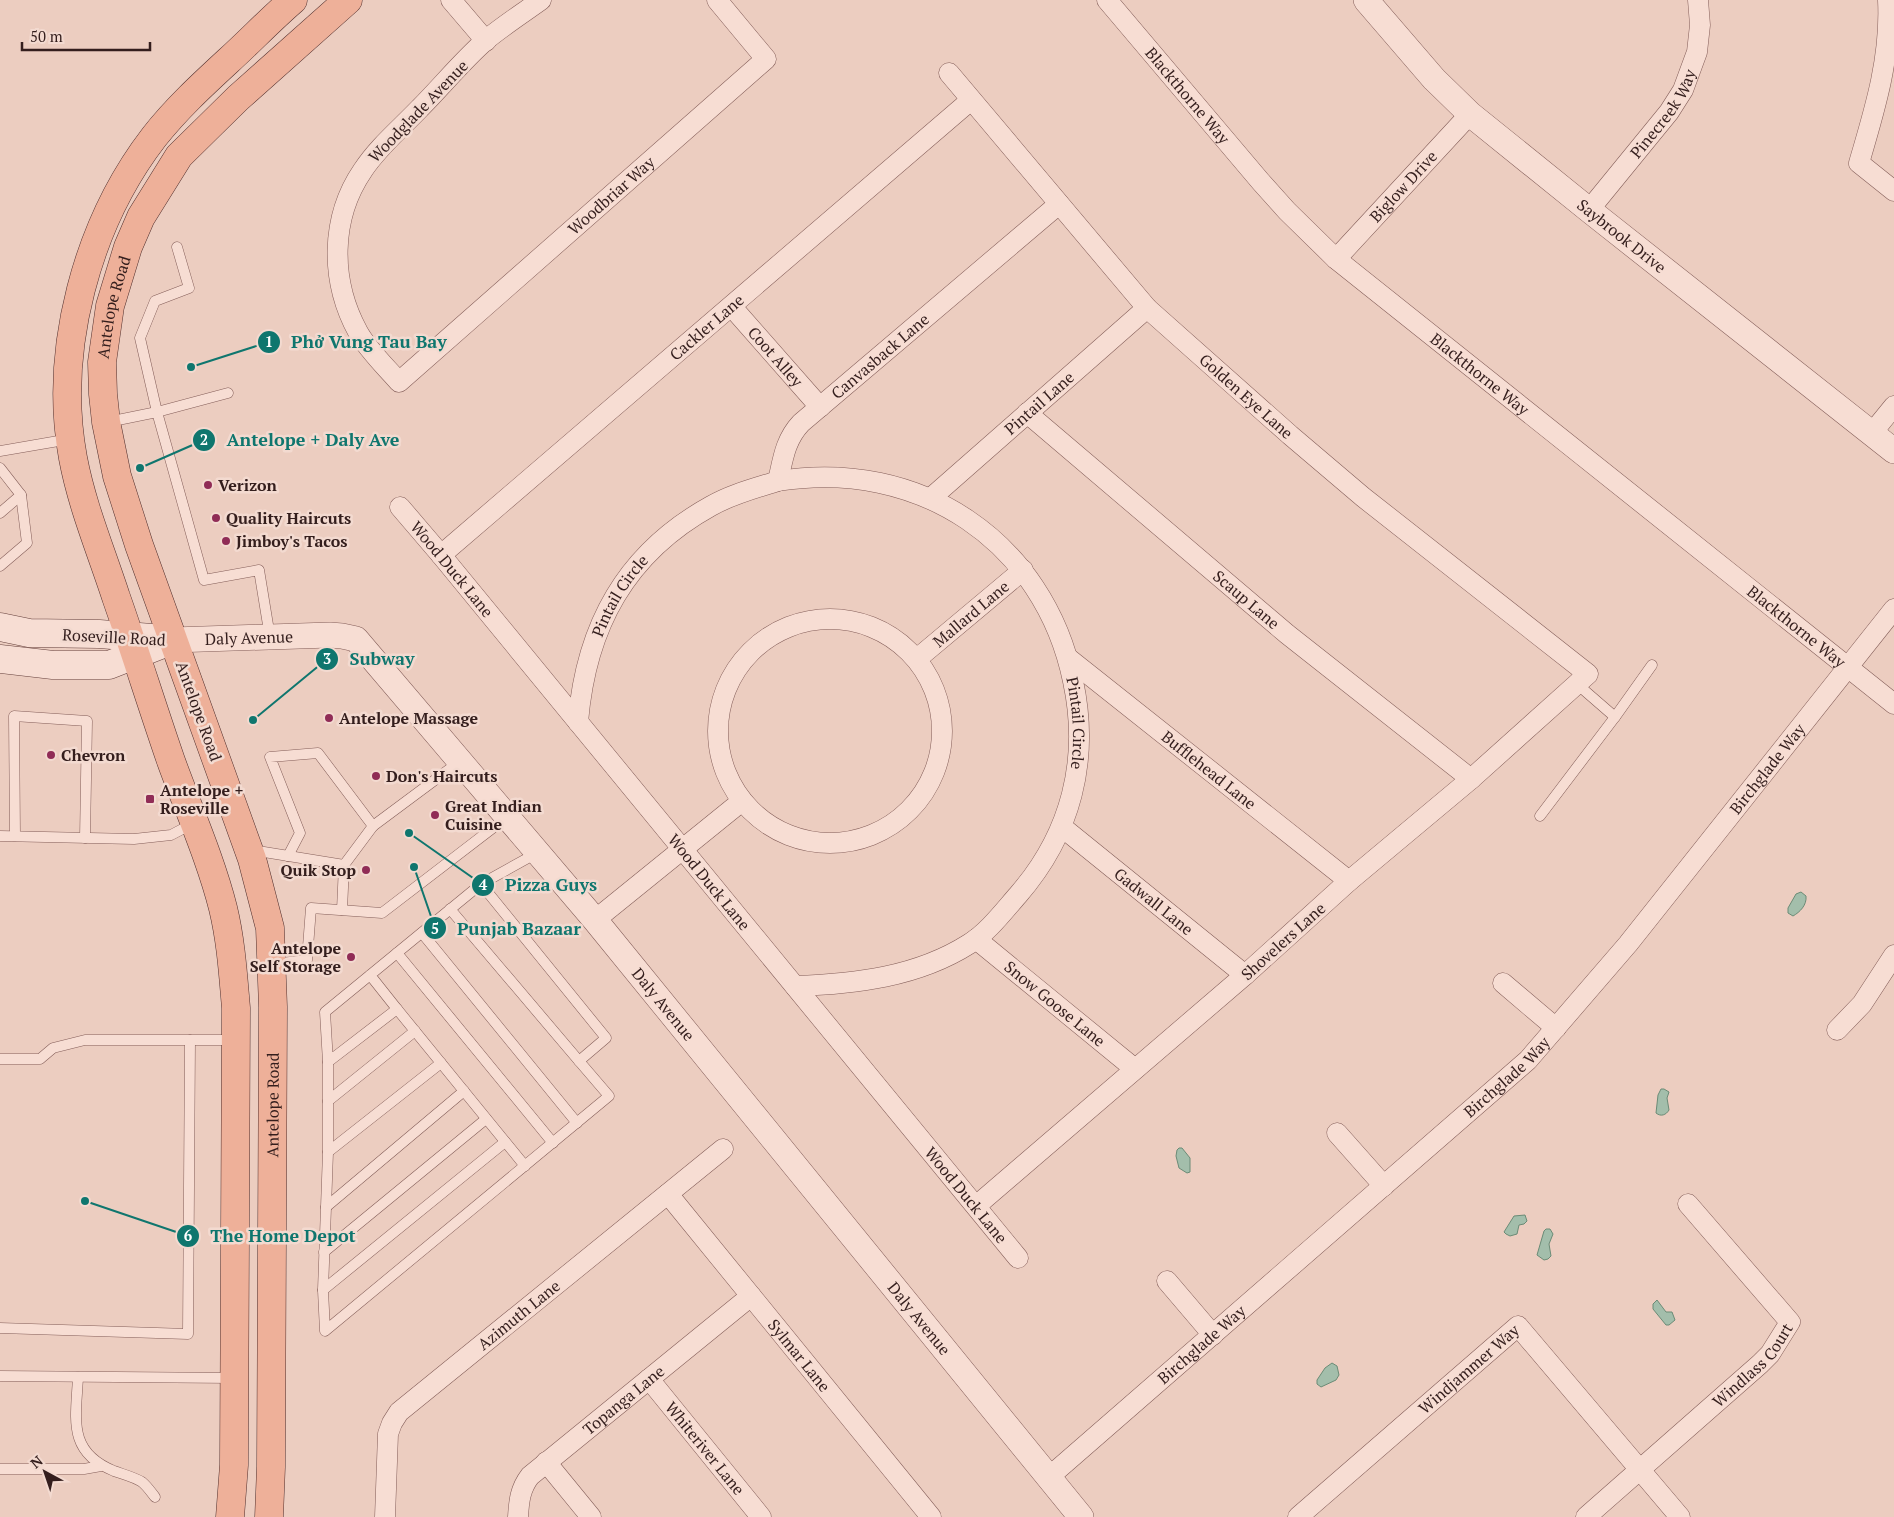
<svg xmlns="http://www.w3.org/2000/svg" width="1894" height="1517" viewBox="0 0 1894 1517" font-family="'PT Serif',serif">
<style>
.water{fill:#a3beab;stroke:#6b8b76}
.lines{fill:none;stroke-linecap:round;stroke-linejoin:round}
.service-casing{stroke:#845e59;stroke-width:11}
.minor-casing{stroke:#845e59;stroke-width:21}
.tertiary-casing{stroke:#845e59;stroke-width:26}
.secondary-casing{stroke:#65403c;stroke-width:29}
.primary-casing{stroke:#512f2d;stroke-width:29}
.service{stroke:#f7ddd3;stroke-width:10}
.minor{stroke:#f7ddd3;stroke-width:20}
.tertiary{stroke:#f7ddd3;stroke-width:25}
.secondary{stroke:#f7ddd3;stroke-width:28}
.primary{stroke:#eeb099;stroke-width:28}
.poi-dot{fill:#902c56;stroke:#f3dad0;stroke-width:2}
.labels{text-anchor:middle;stroke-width:5;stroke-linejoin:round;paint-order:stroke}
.street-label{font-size:16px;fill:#341e1d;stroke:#f3dad0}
.poi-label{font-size:16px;font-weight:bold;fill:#341e1d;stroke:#f3dad0;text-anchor:start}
.leader{fill:none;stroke:#0f766e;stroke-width:2}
.callout-dot{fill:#0f766e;stroke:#f3dad0;stroke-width:2}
.mark-label{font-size:15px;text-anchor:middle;font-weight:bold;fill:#fff}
.callout-label{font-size:18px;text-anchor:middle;font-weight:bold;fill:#0f766e;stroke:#f3dad0;stroke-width:5;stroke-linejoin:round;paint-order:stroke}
</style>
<rect width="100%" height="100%" fill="#eccdc0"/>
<!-- water -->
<g class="water">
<path d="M1801,892l5,4c1,9 -6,16 -13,20l-5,-3v-5l8,-14z"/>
<path d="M1661,1089h3l5,3 -2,6 2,12c-3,5 -8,7 -13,3l2,-18z"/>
<path d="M1179,1148h3l8,10v14l-3,1 -8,-5 -3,-12 1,-6z"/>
<path d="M1525,1215l2,6 -3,3 -5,1 -2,9 -7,2 -4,-2 -2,-2 10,-16z"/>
<path d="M1546,1229h4l3,5 -4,10 2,12 -3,3 -4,1 -7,-5 7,-24z"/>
<path d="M1657,1300l9,12h6l3,8 -6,5h-3l-13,-16v-5z"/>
<path d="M1332,1363l5,3 2,9 -3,5 -15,7 -4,-3v-4l8,-12z"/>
</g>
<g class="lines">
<!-- service casing -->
<g class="service-casing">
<g id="service">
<path d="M177,247l12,41 -34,13 -15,37 17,74 71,-19"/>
<path d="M108,422l49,-10 47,168 55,-10 11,67"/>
<path d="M0,451l70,-12"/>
<path d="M0,468l21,27 -21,18"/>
<path d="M0,566l27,-23 -6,-48"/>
<path d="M1615,717l37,-52"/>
<path d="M1540,816l75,-99 -38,-33"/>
<path d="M0,836l134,3 37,-4 21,-11"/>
<path d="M15,836l-1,-120 73,5 -2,117"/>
<path d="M252,850l92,15 -2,45"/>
<path d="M288,856l12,-23 -30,-76 48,-4 55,73 86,-64"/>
<path d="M344,865l29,-39"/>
<path d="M450,909l129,152"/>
<path d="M422,933l155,190"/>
<path d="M397,953l156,190"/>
<path d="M273,964l34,-4 4,-52 71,5 125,-96"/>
<path d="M370,975l27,34 -69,53 -3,-50 156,-128 56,-31"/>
<path d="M397,1009l128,157"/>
<path d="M0,1059h40l13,-11 32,-8h150"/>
<path d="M328,1062v90l-5,138 2,41 284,-235 -30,-35 27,-23 -125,-154"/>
<path d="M328,1101l87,-70"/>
<path d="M328,1152l113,-89"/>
<path d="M326,1207l138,-116"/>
<path d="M324,1252l162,-133"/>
<path d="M323,1290l182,-148"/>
<path d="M0,1328l188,6 2,-294"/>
<path d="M0,1376l233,2"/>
<path d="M78,1377c-2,42 -11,75 36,94 8,3 20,6 28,11 5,4 9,10 13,15"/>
<path d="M0,1469h84l17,-3"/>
</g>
</g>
<!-- minor casing -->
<g class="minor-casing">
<g id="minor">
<path d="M451,0l35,41"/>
<path id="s1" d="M541,0c-18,13 -38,26 -55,40 -24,21 -44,46 -66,68 -19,20 -42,39 -57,62 -33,48 -33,111 -5,162 10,18 27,34 41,50l367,-323 -49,-59"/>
<path id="s2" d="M1107,0l154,182 26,29 49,48 558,445"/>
<path d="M1888,0c3,57 -13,109 -29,163l35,28"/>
<path id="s3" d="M949,73l198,235 143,127 73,62 225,177 -117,105 -122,102 -104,94 -269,231"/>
<path id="s4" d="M1589,210l80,-98 14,-22 14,-38 3,-27 -2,-25"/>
<path id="s5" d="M1336,259l134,-145"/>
<path id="s6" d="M732,307l88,100"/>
<path id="s7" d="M1027,413l260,221 184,145"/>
<path d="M1872,433l22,-27"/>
<path id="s8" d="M778,481c141,-23 266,60 295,200 17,79 -2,153 -55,214 -15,17 -30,37 -49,49 -52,33 -114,40 -174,42"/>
<path id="s9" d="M931,498l216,-190"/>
<path id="s10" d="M400,507l41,48 577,703"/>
<path id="s11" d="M441,555l530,-455"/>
<circle cx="830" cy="731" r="112"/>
<path id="s12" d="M918,658l105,-88"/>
<path id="s13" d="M1068,658l281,223"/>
<path id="s14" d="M578,722c8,-96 48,-169 133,-216 21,-12 45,-18 67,-25 5,-22 7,-41 23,-58l258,-219"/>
<path id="s15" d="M1062,827l183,148"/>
<path d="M595,920l147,-119"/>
<path id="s16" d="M976,939l159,130"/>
<path d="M1503,983l53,45"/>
<path d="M1837,1030l25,-26 32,-49"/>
<path d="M1337,1133l47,53"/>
<path id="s17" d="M668,1194l263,323"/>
<path d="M1167,1281l46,54"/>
<path id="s18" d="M649,1379l112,138"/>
<path d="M546,1462l45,55"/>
<path id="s19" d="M1049,1477l479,-417 100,-116 266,-335"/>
<path id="s20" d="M385,1517l3,-83 4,-11 7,-11 324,-263"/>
<path id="s21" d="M518,1517c1,-16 2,-28 12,-41l221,-180"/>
<path id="s22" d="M1298,1517l220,-191 162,191"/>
<path id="s23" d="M1586,1517l174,-153 10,-10 20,-32 -102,-118"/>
</g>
</g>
<!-- tertiary casing -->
<g class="tertiary-casing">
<g id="tertiary">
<path id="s24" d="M1366,0l68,79 36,35 119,96 305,241"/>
<path id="s25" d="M173,640l157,-5 12,1 14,3 239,281 486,597"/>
</g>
</g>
<!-- secondary casing -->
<g class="secondary-casing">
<g id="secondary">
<path d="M0,627l29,6 70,1 53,4"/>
<path d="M0,659l53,6h56l64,-25"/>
</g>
</g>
<!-- primary casing -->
<g class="primary-casing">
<g id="primary">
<path d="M230,1517l4,-52 2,-457c-3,-34 -5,-67 -13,-100 -12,-48 -35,-100 -52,-147 -19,-55 -36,-110 -55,-164 -15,-46 -34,-91 -43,-139 -20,-108 14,-234 81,-321 22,-28 48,-52 74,-76 22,-20 43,-42 65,-61"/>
<path id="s26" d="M269,1517l2,-50 2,-460 -3,-79 -18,-69 -113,-314 -22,-69 -11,-54 -3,-28 -1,-32 8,-56 18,-59 13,-30 38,-61 59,-58 110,-98"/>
</g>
</g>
<!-- service -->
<use href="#service" class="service"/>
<!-- minor -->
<use href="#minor" class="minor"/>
<!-- tertiary -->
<use href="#tertiary" class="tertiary"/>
<!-- secondary -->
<use href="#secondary" class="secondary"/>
<!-- primary -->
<use href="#primary" class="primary"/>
</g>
<!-- markers -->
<g class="poi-dot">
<circle cx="208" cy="485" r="5"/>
<circle cx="216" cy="518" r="5"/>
<circle cx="226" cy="541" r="5"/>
<circle cx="329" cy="718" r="5"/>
<circle cx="51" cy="755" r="5"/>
<circle cx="376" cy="776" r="5"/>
<rect x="145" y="794" width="10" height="10" rx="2.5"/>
<circle cx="435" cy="815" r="5"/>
<circle cx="366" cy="870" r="5"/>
<circle cx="351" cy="957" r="5"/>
</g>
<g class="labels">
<!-- street labels -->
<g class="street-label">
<text dy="6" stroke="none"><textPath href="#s2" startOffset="125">Blackthorne Way</textPath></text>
<text transform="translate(418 111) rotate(-46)" y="6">Woodglade Avenue</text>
<text dy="6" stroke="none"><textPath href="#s4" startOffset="122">Pinecreek Way</textPath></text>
<text dy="6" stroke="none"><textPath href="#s5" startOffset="99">Biglow Drive</textPath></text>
<text dy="6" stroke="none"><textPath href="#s1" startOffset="765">Woodbriar Way</textPath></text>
<text dy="6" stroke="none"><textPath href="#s24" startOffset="349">Saybrook Drive</textPath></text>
<text dy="6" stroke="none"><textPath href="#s26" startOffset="1238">Antelope Road</textPath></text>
<text dy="6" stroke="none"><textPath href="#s11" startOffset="350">Cackler Lane</textPath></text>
<text dy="6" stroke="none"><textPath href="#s14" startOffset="504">Canvasback Lane</textPath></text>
<text dy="6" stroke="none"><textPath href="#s6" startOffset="66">Coot Alley</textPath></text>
<text dy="6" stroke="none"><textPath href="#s2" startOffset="530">Blackthorne Way</textPath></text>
<text dy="6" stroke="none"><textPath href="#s3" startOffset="440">Golden Eye Lane</textPath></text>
<text dy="6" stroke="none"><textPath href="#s9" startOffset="144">Pintail Lane</textPath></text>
<text dy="6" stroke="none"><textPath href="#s10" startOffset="81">Wood Duck Lane</textPath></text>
<text dy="6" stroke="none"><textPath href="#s14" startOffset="135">Pintail Circle</textPath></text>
<text dy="6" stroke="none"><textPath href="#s7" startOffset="288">Scaup Lane</textPath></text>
<text dy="6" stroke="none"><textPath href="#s12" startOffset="69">Mallard Lane</textPath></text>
<text dy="6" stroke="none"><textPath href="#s2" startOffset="935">Blackthorne Way</textPath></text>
<text transform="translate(114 637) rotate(3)" y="6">Roseville Road</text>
<text dy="6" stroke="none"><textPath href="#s25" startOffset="76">Daly Avenue</textPath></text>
<text transform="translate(199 711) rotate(70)" y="6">Antelope Road</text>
<text dy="6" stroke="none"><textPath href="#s8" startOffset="438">Pintail Circle</textPath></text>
<text dy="6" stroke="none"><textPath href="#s19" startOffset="1012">Birchglade Way</textPath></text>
<text dy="6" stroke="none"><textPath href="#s13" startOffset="180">Bufflehead Lane</textPath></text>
<text dy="6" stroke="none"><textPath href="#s10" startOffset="486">Wood Duck Lane</textPath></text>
<text dy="6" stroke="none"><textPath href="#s15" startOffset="118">Gadwall Lane</textPath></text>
<text transform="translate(1283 941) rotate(-42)" y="6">Shovelers Lane</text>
<text dy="6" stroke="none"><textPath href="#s16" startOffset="102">Snow Goose Lane</textPath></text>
<text dy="6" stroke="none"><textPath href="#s25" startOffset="661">Daly Avenue</textPath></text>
<text dy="6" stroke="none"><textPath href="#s19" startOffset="608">Birchglade Way</textPath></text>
<text dy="6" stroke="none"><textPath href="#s26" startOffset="412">Antelope Road</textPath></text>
<text dy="6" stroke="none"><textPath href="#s10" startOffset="891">Wood Duck Lane</textPath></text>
<text dy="6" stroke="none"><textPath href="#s20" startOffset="262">Azimuth Lane</textPath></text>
<text dy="6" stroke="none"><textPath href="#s25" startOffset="1066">Daly Avenue</textPath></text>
<text dy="6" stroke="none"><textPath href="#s19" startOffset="202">Birchglade Way</textPath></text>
<text dy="6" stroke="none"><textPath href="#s17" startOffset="208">Sylmar Lane</textPath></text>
<text dy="6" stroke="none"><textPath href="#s23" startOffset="226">Windlass Court</textPath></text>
<text dy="6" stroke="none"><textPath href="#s22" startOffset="226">Windjammer Way</textPath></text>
<text dy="6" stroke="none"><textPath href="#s21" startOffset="164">Topanga Lane</textPath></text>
<text dy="6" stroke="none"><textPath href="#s18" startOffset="89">Whiteriver Lane</textPath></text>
</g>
<!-- poi labels -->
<g class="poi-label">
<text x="218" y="491">Verizon</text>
<text x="226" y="524">Quality Haircuts</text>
<text x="236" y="547">Jimboy's Tacos</text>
<text x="339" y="724">Antelope Massage</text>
<text x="61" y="761">Chevron</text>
<text x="386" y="782">Don's Haircuts</text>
<text x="160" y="796">Antelope +<tspan x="160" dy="18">Roseville</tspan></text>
<text x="445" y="812">Great Indian<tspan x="445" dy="18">Cuisine</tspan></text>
<text x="356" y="876" text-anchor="end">Quik Stop</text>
<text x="341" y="954" text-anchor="end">Antelope<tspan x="341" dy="18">Self Storage</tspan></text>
</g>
</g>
<!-- callouts -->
<path class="leader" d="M191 367L269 342M140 468L204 440M253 720L327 659M409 833L483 885M414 867L435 928M85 1201L188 1236"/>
<g class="callout-dot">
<circle cx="191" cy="367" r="5"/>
<circle cx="140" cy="468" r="5"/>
<circle cx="253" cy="720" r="5"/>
<circle cx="409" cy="833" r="5"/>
<circle cx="414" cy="867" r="5"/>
<circle cx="85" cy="1201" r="5"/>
<circle cx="269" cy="342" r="12"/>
<circle cx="204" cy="440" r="12"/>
<circle cx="327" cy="659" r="12"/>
<circle cx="483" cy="885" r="12"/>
<circle cx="435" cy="928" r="12"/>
<circle cx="188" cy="1236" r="12"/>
</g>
<g class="mark-label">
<text x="269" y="347">1</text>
<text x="204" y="445">2</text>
<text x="327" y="664">3</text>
<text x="483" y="890">4</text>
<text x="435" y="934">5</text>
<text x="188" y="1241">6</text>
</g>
<g class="callout-label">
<text x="369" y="348">Phở Vung Tau Bay</text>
<text x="313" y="446">Antelope + Daly Ave</text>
<text x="382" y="665">Subway</text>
<text x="551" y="891">Pizza Guys</text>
<text x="519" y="935">Punjab Bazaar</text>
<text x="283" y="1242">The Home Depot</text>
</g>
<!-- north arrow -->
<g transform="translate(45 1472) rotate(320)" stroke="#f3dad0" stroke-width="4" paint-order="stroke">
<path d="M0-4L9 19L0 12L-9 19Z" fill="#341e1d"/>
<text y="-8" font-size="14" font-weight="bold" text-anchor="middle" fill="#341e1d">N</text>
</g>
<!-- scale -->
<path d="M22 42v8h128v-8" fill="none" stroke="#341e1d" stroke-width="2.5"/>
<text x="30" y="42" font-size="15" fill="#341e1d" stroke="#f3dad0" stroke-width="4" paint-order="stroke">50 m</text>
</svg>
